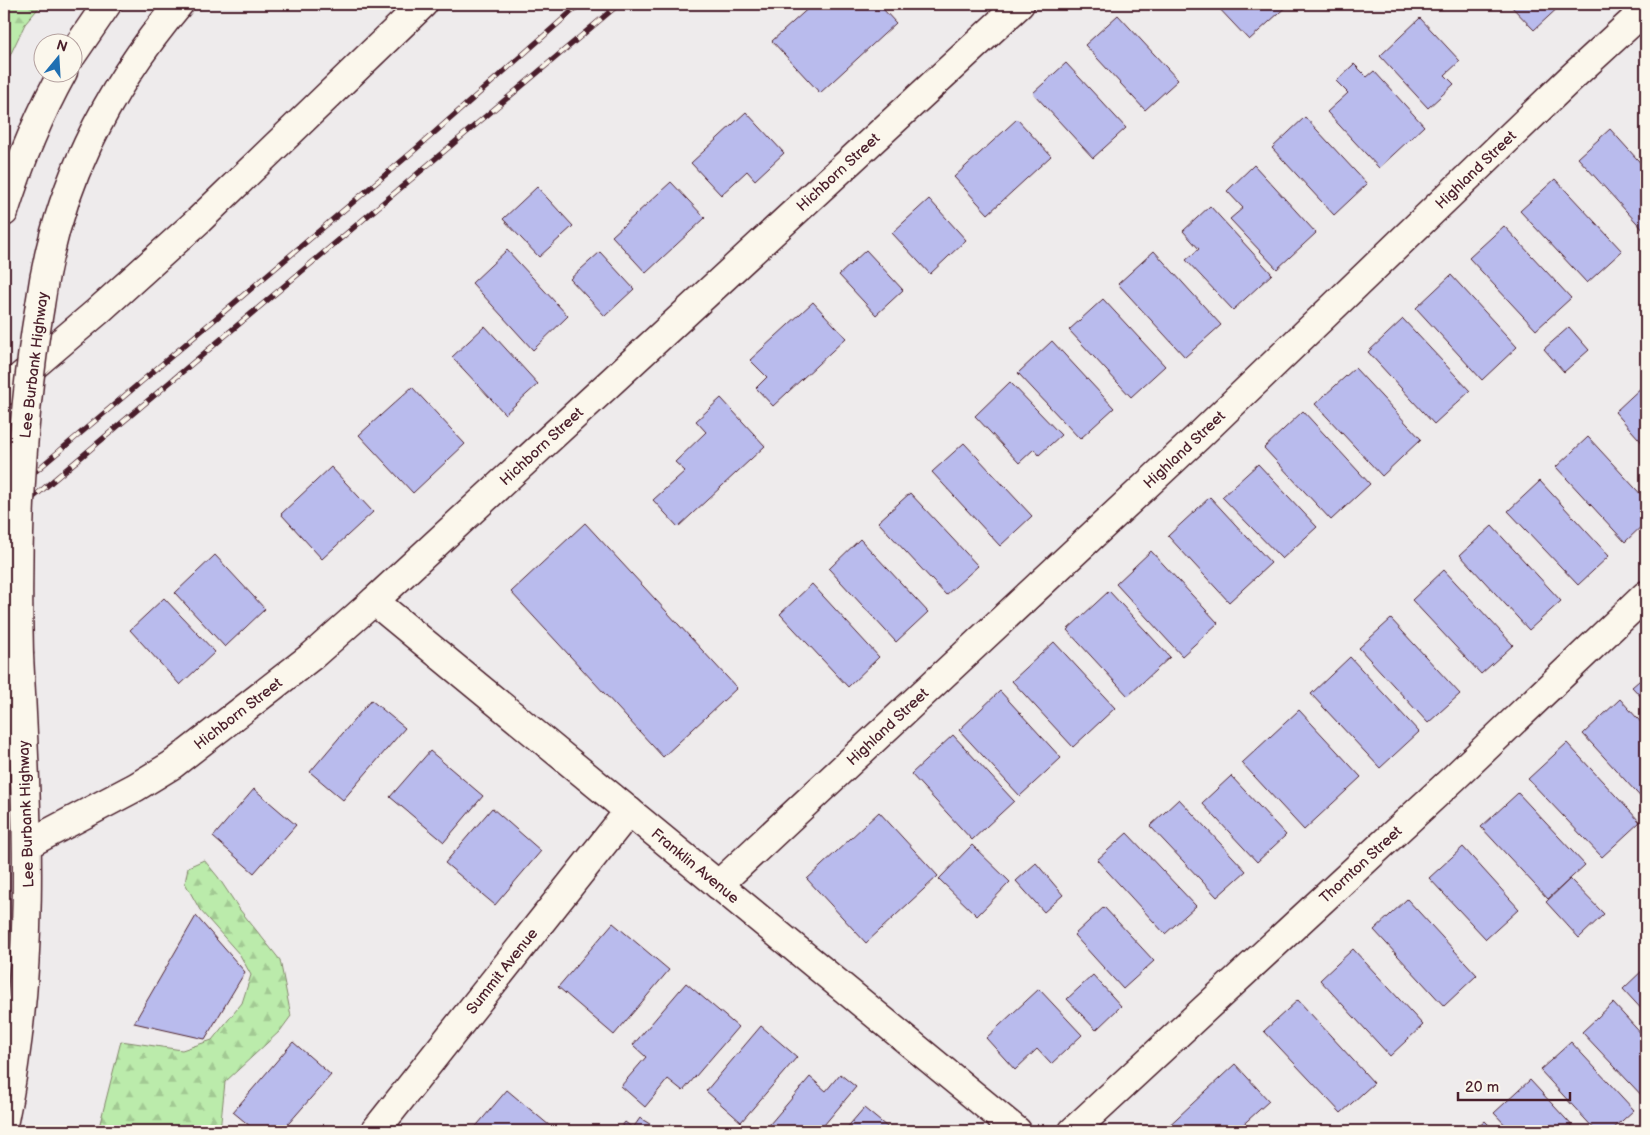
<svg xmlns="http://www.w3.org/2000/svg" width="1650" height="1135" viewBox="0 0 1650 1135" font-family="'Balsamiq Sans',sans-serif">
<style>
.forest{fill:url(#forest-firs);stroke:#82856b}
.building{fill:#b9bbed;stroke:#4a1f2b}
.lines{fill:none;stroke-linecap:round;stroke-linejoin:round}
.minor-casing{stroke:#4a1f2b;stroke-width:31}
.tertiary-casing{stroke:#4a1f2b;stroke-width:31}
.trunk-casing{stroke:#4a1f2b;stroke-width:31}
.minor{stroke:#fbf7ec;stroke-width:28}
.tertiary{stroke:#fbf7ec;stroke-width:28}
.trunk{stroke:#fbf7ec;stroke-width:28}
.rail-casing{stroke:#4a1f2b;stroke-width:5.5}
.rail{stroke:#fbf7ec;stroke-width:4;stroke-dasharray:11;stroke-linecap:butt}
.trunk-bridge-casing{stroke:#4a1f2b;stroke-width:31;stroke-linecap:butt}
.trunk-bridge{stroke:#fbf7ec;stroke-width:28}
.labels{text-anchor:middle;stroke-width:4;stroke-linejoin:round;paint-order:stroke}
.street-label{font-size:15px;fill:#4a1f2b;stroke:#fbf7ec}
</style>
<defs>
<pattern id="forest-firs" width="22" height="20" patternUnits="userSpaceOnUse" patternTransform="scale(1.25)"><rect width="22" height="20" fill="#bbebab"/><path d="M5 1l3.5 6h-7zM16 11l3.5 6h-7z" fill="#a2c993"/></pattern>
</defs>
<rect width="100%" height="100%" fill="#eeebec"/>
<filter id="ink" filterUnits="userSpaceOnUse"><feTurbulence type="fractalNoise" baseFrequency=".02" numOctaves="2"/><feDisplacementMap in="SourceGraphic" scale="10" xChannelSelector="R" yChannelSelector="G"/><feConvolveMatrix kernelMatrix="1 2 1 2 8 2 1 2 1" color-interpolation-filters="sRGB"/></filter>
<g filter="url(#ink)">
<!-- forest -->
<g class="forest">
<path d="M4,4h38l-17,20 -21,44z"/>
<path d="M204,860l14,17 22,33 40,50 11,56 -11,15 -55,51 -5,49h-122l23,-90 61,9 30,-10 30,-37 9,-28 -11,-20 -40,-45 -15,-27 3,-16z"/>
</g>
<!-- building -->
<g class="building">
<path d="M813,4h75l-5,5 13,14 -76,70 -48,-52z"/>
<path d="M1215,4h74l-40,36z"/>
<path d="M1509,4h53l-28,26z"/>
<path d="M1118,15l60,65 -33,30 -60,-65z"/>
<path d="M1420,18l40,43 -15,14 9,9 -26,24 -48,-52z"/>
<path d="M1066,63l60,65 -33,30 -60,-65z"/>
<path d="M1354,64l13,13 7,-6 50,55 -45,42 -52,-56 21,-19 -12,-12z"/>
<path d="M746,112l38,41 -29,27 -8,-9 -26,24 -30,-32z"/>
<path d="M1305,117l62,67 -33,31 -62,-67z"/>
<path d="M1017,119l34,37 -63,58 -34,-37z"/>
<path d="M1610,129l36,40v64l-68,-75z"/>
<path d="M1254,165l62,68 -39,36 -47,-50 13,-11 -16,-17z"/>
<path d="M1555,179l67,72 -35,32 -67,-72z"/>
<path d="M671,182l34,36 -59,55 -34,-37z"/>
<path d="M537,187l36,39 -34,31 -36,-38z"/>
<path d="M929,199l37,41 -36,34 -38,-41z"/>
<path d="M1210,206l62,68 -39,36 -47,-50 13,-11 -16,-18z"/>
<path d="M1504,226l67,72 -35,32 -67,-72z"/>
<path d="M507,250l61,66 -35,34 -61,-67z"/>
<path d="M866,250l37,40 -27,25 -37,-40z"/>
<path d="M1154,251l67,74 -36,32 -67,-73z"/>
<path d="M600,252l34,37 -29,27 -35,-37z"/>
<path d="M1451,275l66,72 -35,33 -66,-72z"/>
<path d="M1103,299l62,67 -34,31 -62,-67z"/>
<path d="M813,302l33,36 -73,68 -17,-18 11,-11 -17,-17z"/>
<path d="M1403,319l67,72 -36,33 -66,-72z"/>
<path d="M485,326l53,58 -33,30 -53,-57z"/>
<path d="M1569,327l20,23 -25,22 -20,-23z"/>
<path d="M1052,341l62,67 -34,31 -62,-66z"/>
<path d="M1355,368l66,71 -39,37 -67,-72z"/>
<path d="M1010,382l51,53 -22,20 -5,-6 -15,14 -44,-47z"/>
<path d="M1646,383v64l-31,-35z"/>
<path d="M412,387l53,57 -52,49 -54,-58z"/>
<path d="M721,398l44,48 -87,81 -25,-27 32,-29 -10,-9 31,-30 -10,-11z"/>
<path d="M1303,411l67,73 -39,36 -67,-72z"/>
<path d="M1588,437l58,63v22l-21,20 -69,-75z"/>
<path d="M964,443l68,73 -32,30 -68,-74z"/>
<path d="M1258,464l59,63 -35,32 -60,-62z"/>
<path d="M331,467l42,45 -51,47 -41,-45z"/>
<path d="M1540,481l69,75 -31,29 -70,-74z"/>
<path d="M910,493l68,73 -32,29 -68,-73z"/>
<path d="M1210,497l61,66 -42,39 -61,-66z"/>
<path d="M585,523l152,165 -74,69 -152,-165z"/>
<path d="M1492,526l69,75 -32,29 -69,-75z"/>
<path d="M860,539l68,73 -32,30 -67,-73z"/>
<path d="M1151,551l67,72 -36,33 -66,-72z"/>
<path d="M215,555l50,54 -40,38 -50,-54z"/>
<path d="M1444,570l69,75 -32,29 -69,-74z"/>
<path d="M812,584l67,73 -31,30 -68,-73z"/>
<path d="M1109,591l61,66 -42,39 -61,-66z"/>
<path d="M164,598l51,54 -35,33 -50,-55z"/>
<path d="M1391,619l69,75 -32,29 -69,-75z"/>
<path d="M1054,642l61,66 -42,39 -61,-66z"/>
<path d="M1350,657l69,75 -39,36 -69,-74z"/>
<path d="M1646,675v27l-14,-15z"/>
<path d="M1000,691l61,67 -41,38 -61,-66z"/>
<path d="M1620,699l26,29v75l-63,-69z"/>
<path d="M371,700l34,28 -62,72 -33,-28z"/>
<path d="M1299,710l62,67 -57,53 -62,-67z"/>
<path d="M953,735l61,66 -42,39 -61,-66z"/>
<path d="M1567,743l73,79 -38,35 -74,-78z"/>
<path d="M430,751l53,45 -39,46 -54,-45z"/>
<path d="M1231,776l55,59 -29,27 -55,-59z"/>
<path d="M254,789l42,36 -42,48 -41,-36z"/>
<path d="M1518,793l67,72 -37,34 -67,-72z"/>
<path d="M1179,799l67,72 -29,26 -67,-71z"/>
<path d="M492,808l49,43 -46,54 -50,-42z"/>
<path d="M879,812l59,64 -72,67 -59,-64z"/>
<path d="M1127,833l69,73 -31,28 -68,-74z"/>
<path d="M972,845l38,37 -33,34 -38,-37z"/>
<path d="M1463,847l56,62 -33,30 -57,-61z"/>
<path d="M1036,863l27,32 -19,17 -28,-31z"/>
<path d="M1570,879l34,35 -25,24 -33,-36z"/>
<path d="M1407,899l70,76 -33,31 -70,-76z"/>
<path d="M1104,907l50,54 -31,28 -49,-54z"/>
<path d="M196,916l49,56 -40,67 -71,-16z"/>
<path d="M613,923l56,47 -55,65 -56,-48z"/>
<path d="M1353,949l70,76 -33,31 -70,-76z"/>
<path d="M1646,967v47l-23,-25z"/>
<path d="M1093,975l28,31 -25,24 -29,-31z"/>
<path d="M686,983l52,44 -55,64 -15,-12 -23,28 -24,-21 25,-29 -13,-12z"/>
<path d="M1039,989l43,46 -31,29 -14,-15 -22,21 -29,-32z"/>
<path d="M1298,1000l76,83 -33,30 -77,-82z"/>
<path d="M1613,1003l33,36 -1,60 -63,-67z"/>
<path d="M761,1026l36,31 -56,65 -35,-31z"/>
<path d="M293,1042l38,33 -49,56h-26l-23,-19z"/>
<path d="M1571,1042l63,68 -23,21h-15l-56,-61z"/>
<path d="M1235,1064l34,37 -33,30h-73z"/>
<path d="M840,1074l16,13 -37,44h-55l46,-54 16,14z"/>
<path d="M1530,1080l47,51h-66l-17,-18z"/>
<path d="M507,1090l49,41h-84z"/>
<path d="M864,1108l28,23h-48z"/>
<path d="M640,1118l13,8 -4,5h-31l7,-9 8,6z"/>
<path d="M1485,1121l10,10h-21z"/>
</g>
<g class="lines">
<!-- minor casing -->
<g class="minor-casing">
<g id="minor">
<path id="s1" d="M374,601l646,-597"/>
<path id="s2" d="M718,885l480,-448 373,-359 75,-69"/>
<path id="s3" d="M375,1131l254,-320"/>
<path id="s4" d="M1073,1131l382,-354 191,-182"/>
</g>
</g>
<!-- tertiary casing -->
<g class="tertiary-casing">
<g id="tertiary">
<path id="s5" d="M28,844l108,-57 36,-22 140,-109 62,-55 643,530"/>
</g>
</g>
<!-- trunk casing -->
<g class="trunk-casing">
<g id="trunk">
<path d="M72,55l35,-51"/>
<path d="M4,212c15,-48 34,-95 59,-140"/>
<path d="M40,305c15,-113 66,-215 139,-301"/>
<path d="M4,391l93,-79 102,-92 224,-216"/>
<path d="M4,1120c33,-155 23,-309 15,-465"/>
</g>
</g>
<!-- minor -->
<use href="#minor" class="minor"/>
<!-- tertiary -->
<use href="#tertiary" class="tertiary"/>
<!-- trunk -->
<use href="#trunk" class="trunk"/>
<!-- rail casing -->
<g class="rail-casing">
<g id="rail">
<path d="M4,498l413,-350 163,-144"/>
<path d="M4,522l615,-518"/>
</g>
</g>
<!-- rail -->
<use href="#rail" class="rail"/>
<!-- trunk-bridge casing -->
<g class="trunk-bridge-casing">
<path id="trunk-bridge" d="M19,655c-3,-117 1,-234 21,-350"/>
</g>
<!-- trunk-bridge -->
<use href="#trunk-bridge" class="trunk-bridge"/>
</g>
</g>
<g class="labels">
<!-- street labels -->
<g class="street-label">
<text dy="5" stroke="none"><textPath href="#s2" startOffset="1042">Highland Street</textPath></text>
<text dy="5" stroke="none"><textPath href="#s1" startOffset="632">Hichborn Street</textPath></text>
<text transform="translate(34 365) rotate(-83)" y="5">Lee Burbank Highway</text>
<text dy="5" stroke="none"><textPath href="#s1" startOffset="228">Hichborn Street</textPath></text>
<text dy="5" stroke="none"><textPath href="#s2" startOffset="638">Highland Street</textPath></text>
<text dy="5" stroke="none"><textPath href="#s5" startOffset="248">Hichborn Street</textPath></text>
<text dy="5" stroke="none"><textPath href="#s2" startOffset="232">Highland Street</textPath></text>
<text transform="translate(26 814) rotate(-92)" y="5">Lee Burbank Highway</text>
<text dy="5" stroke="none"><textPath href="#s4" startOffset="392">Thornton Street</textPath></text>
<text dy="5" stroke="none"><textPath href="#s5" startOffset="841">Franklin Avenue</textPath></text>
<text dy="5" stroke="none"><textPath href="#s3" startOffset="204">Summit Avenue</textPath></text>
</g>
</g>
<!-- margin -->
<rect width="1650" height="1135" fill="none" stroke="#fbf7ec" stroke-width="20"/>
<rect x="10" y="10" width="1630" height="1115" fill="none" stroke="#4a1f2b" stroke-width="2" filter="url(#ink)"/>
<!-- north arrow -->
<g transform="translate(58 58) rotate(18)"><circle r="24" fill="#fbf7ec" stroke="#b4a19f"/>
<path d="M0-4L9 19L0 12L-9 19Z" fill="#1f6fb2"/>
<text y="-8" font-size="14" font-weight="bold" text-anchor="middle" fill="#4a1f2b">N</text>
</g>
<!-- scale -->
<path d="M1458 1092v8h112v-8" fill="none" stroke="#4a1f2b" stroke-width="2.5"/>
<text x="1465" y="1092" font-size="15" fill="#4a1f2b" stroke="#fbf7ec" stroke-width="4" paint-order="stroke">20 m</text>
</svg>
